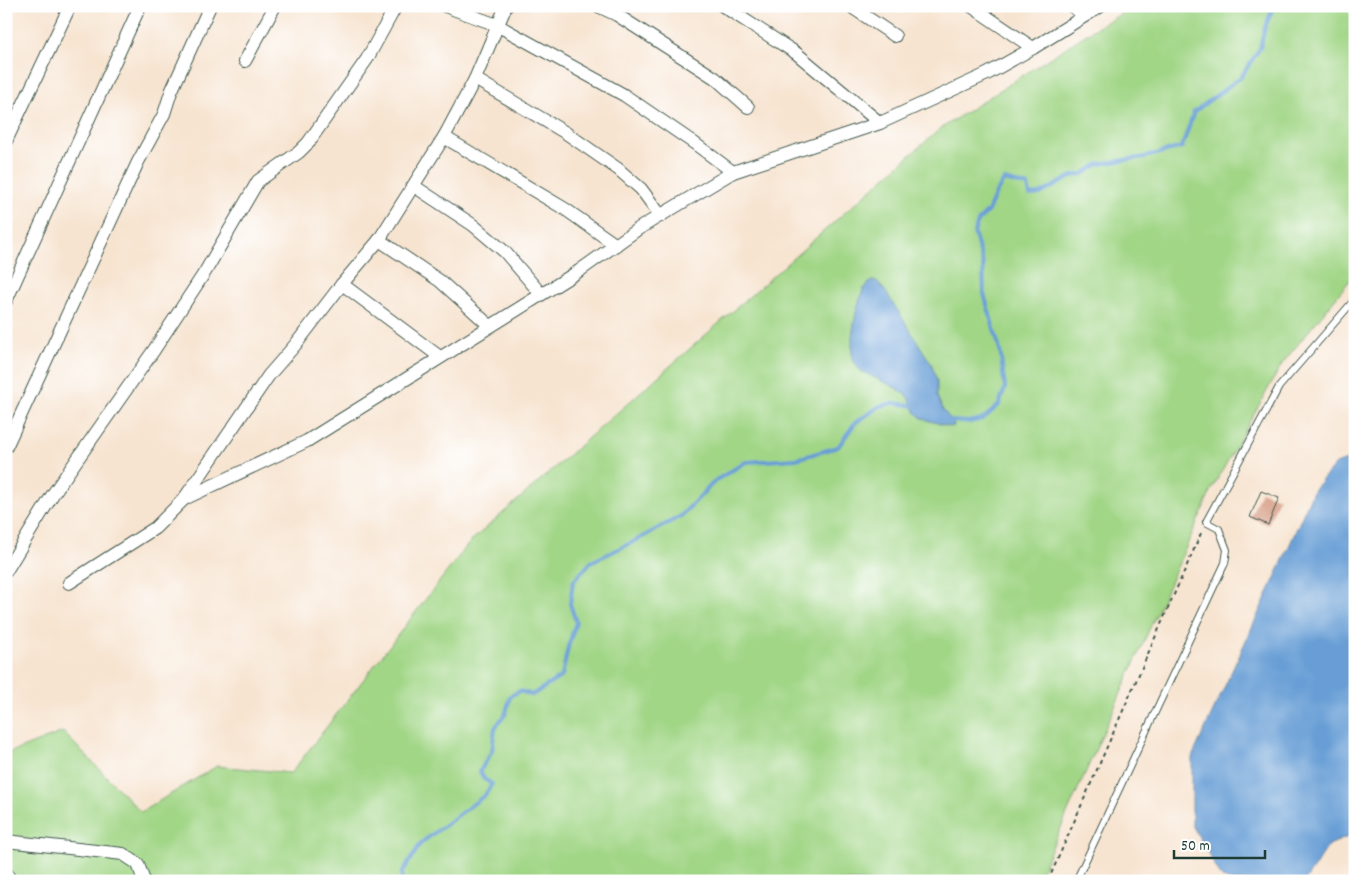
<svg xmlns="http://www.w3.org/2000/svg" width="1361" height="887" viewBox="0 0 1361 887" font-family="Dekko,sans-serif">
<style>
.green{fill:#a1d686;stroke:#608a5d}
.water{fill:#679ed5;stroke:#436e84}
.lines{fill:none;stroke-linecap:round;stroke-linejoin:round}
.stream{stroke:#679ed5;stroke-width:4}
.building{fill:#d59c84}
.service-casing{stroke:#3f564b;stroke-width:8}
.minor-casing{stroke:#3f564b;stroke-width:14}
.path{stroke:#3f564b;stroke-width:2;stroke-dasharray:4 4;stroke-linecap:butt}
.service{stroke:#fff;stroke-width:6}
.minor{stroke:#fff;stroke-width:12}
</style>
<rect width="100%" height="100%" fill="#fff"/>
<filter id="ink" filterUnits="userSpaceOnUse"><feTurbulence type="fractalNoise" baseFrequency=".02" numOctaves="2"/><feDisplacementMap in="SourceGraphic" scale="10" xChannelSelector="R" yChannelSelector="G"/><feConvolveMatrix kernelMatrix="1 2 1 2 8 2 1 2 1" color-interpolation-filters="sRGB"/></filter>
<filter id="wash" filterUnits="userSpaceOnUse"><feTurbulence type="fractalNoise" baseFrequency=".0096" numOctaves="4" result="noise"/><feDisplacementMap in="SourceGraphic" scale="20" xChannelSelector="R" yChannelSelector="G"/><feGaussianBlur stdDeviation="1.12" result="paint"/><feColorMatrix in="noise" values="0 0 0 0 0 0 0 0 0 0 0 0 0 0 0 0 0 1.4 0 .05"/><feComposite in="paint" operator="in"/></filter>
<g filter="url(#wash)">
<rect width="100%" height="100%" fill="#f7e4d0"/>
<!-- green -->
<path class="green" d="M1136,6h219v268l-73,90 -70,125 -175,392h-1031v-127l57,-22 78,80 76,-46 74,7 179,-231 470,-413 159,-103z"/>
<!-- water -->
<g class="water">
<path d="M871,281h6l9,11 46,73 5,16v15l6,14 10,12 1,4 -3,1 -28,-8 -7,-6 -8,-16 -12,-9 -35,-17 -9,-11v-24l4,-24 7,-22z"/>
<path d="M1355,457v377l-26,11 -24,36h-73l-10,-3 -30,-53v-68l87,-188 35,-80 22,-25z"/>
</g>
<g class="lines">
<!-- stream -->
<g class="stream">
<path d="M950,421l19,1 14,-3 16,-14 6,-17 -5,-38 -16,-56 -1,-30 -9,-32 5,-12 9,-9 8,-18 8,-13 24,6 2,9 10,-1 32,-18 11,-2 16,-10 46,-7 37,-10 12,-35 47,-35 19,-29 5,-21 9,-21"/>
<path d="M402,881v-8l19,-30 64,-48 7,-11 -8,-5 -4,-8 12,-20 3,-23 11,-15 4,-17 10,-5 12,4 30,-19 6,-29 8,-25 -6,-18 3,-22 18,-20 44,-21 46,-25 35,-36 30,-18 50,-3 42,-12 17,-24 25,-17 14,-3 22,3"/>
</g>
</g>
<g id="blocks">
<!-- building -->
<path class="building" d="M1261,491l18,7 -11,27 -18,-8z"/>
</g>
</g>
<g filter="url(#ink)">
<use href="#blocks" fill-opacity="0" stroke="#3f564b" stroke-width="1"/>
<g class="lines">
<!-- service casing -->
<g class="service-casing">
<path id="service" d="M1076,881l149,-318 2,-13 -8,-21 -13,-7 73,-135 76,-88"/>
</g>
<!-- minor casing -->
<g class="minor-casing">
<g id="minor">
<path d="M445,6l52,19 127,70 70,48 39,29"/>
<path d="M598,6l19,9 98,63 33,29"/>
<path d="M723,6l73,47 84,70"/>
<path d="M850,6l45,30"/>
<path d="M971,6l62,42"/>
<path d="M1072,6l12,10"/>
<path d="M245,61l30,-55"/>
<path d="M475,79l91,54 52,36 23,20 20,27"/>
<path d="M444,137l121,72 51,36"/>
<path d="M6,141l64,-135"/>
<path d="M414,186l59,39 32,27 36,42"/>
<path d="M379,240l61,41 50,45"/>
<path d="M342,284l98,73"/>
<path d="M6,301l134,-295"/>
<path d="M6,447l132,-285 26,-48 7,-22 39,-86"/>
<path d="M184,499l123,-58 272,-170 59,-42 95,-57 147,-49 107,-49 46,-26 68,-42"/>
<path d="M6,571l47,-77 101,-144 51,-78 53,-91 41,-29 9,-9 59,-84 29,-53"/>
<path d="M69,583l86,-55 29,-29 85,-124 27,-31 46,-60 37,-44 65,-103 31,-58 31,-73"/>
<path d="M6,841l117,13 15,10 6,17"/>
<path d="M6,873l5,8"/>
</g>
</g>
<!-- path -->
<path class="path" d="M1048,881l154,-350"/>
<!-- service -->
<use href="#service" class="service"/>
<!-- minor -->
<use href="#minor" class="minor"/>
</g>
</g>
<!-- margin -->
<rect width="1361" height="887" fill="none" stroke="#fff" stroke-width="25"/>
<!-- scale -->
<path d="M1174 850v8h91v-8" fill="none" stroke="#1f3d34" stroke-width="2.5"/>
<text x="1181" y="850" font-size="15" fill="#1f3d34" stroke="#ffffff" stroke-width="4" paint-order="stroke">50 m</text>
</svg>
